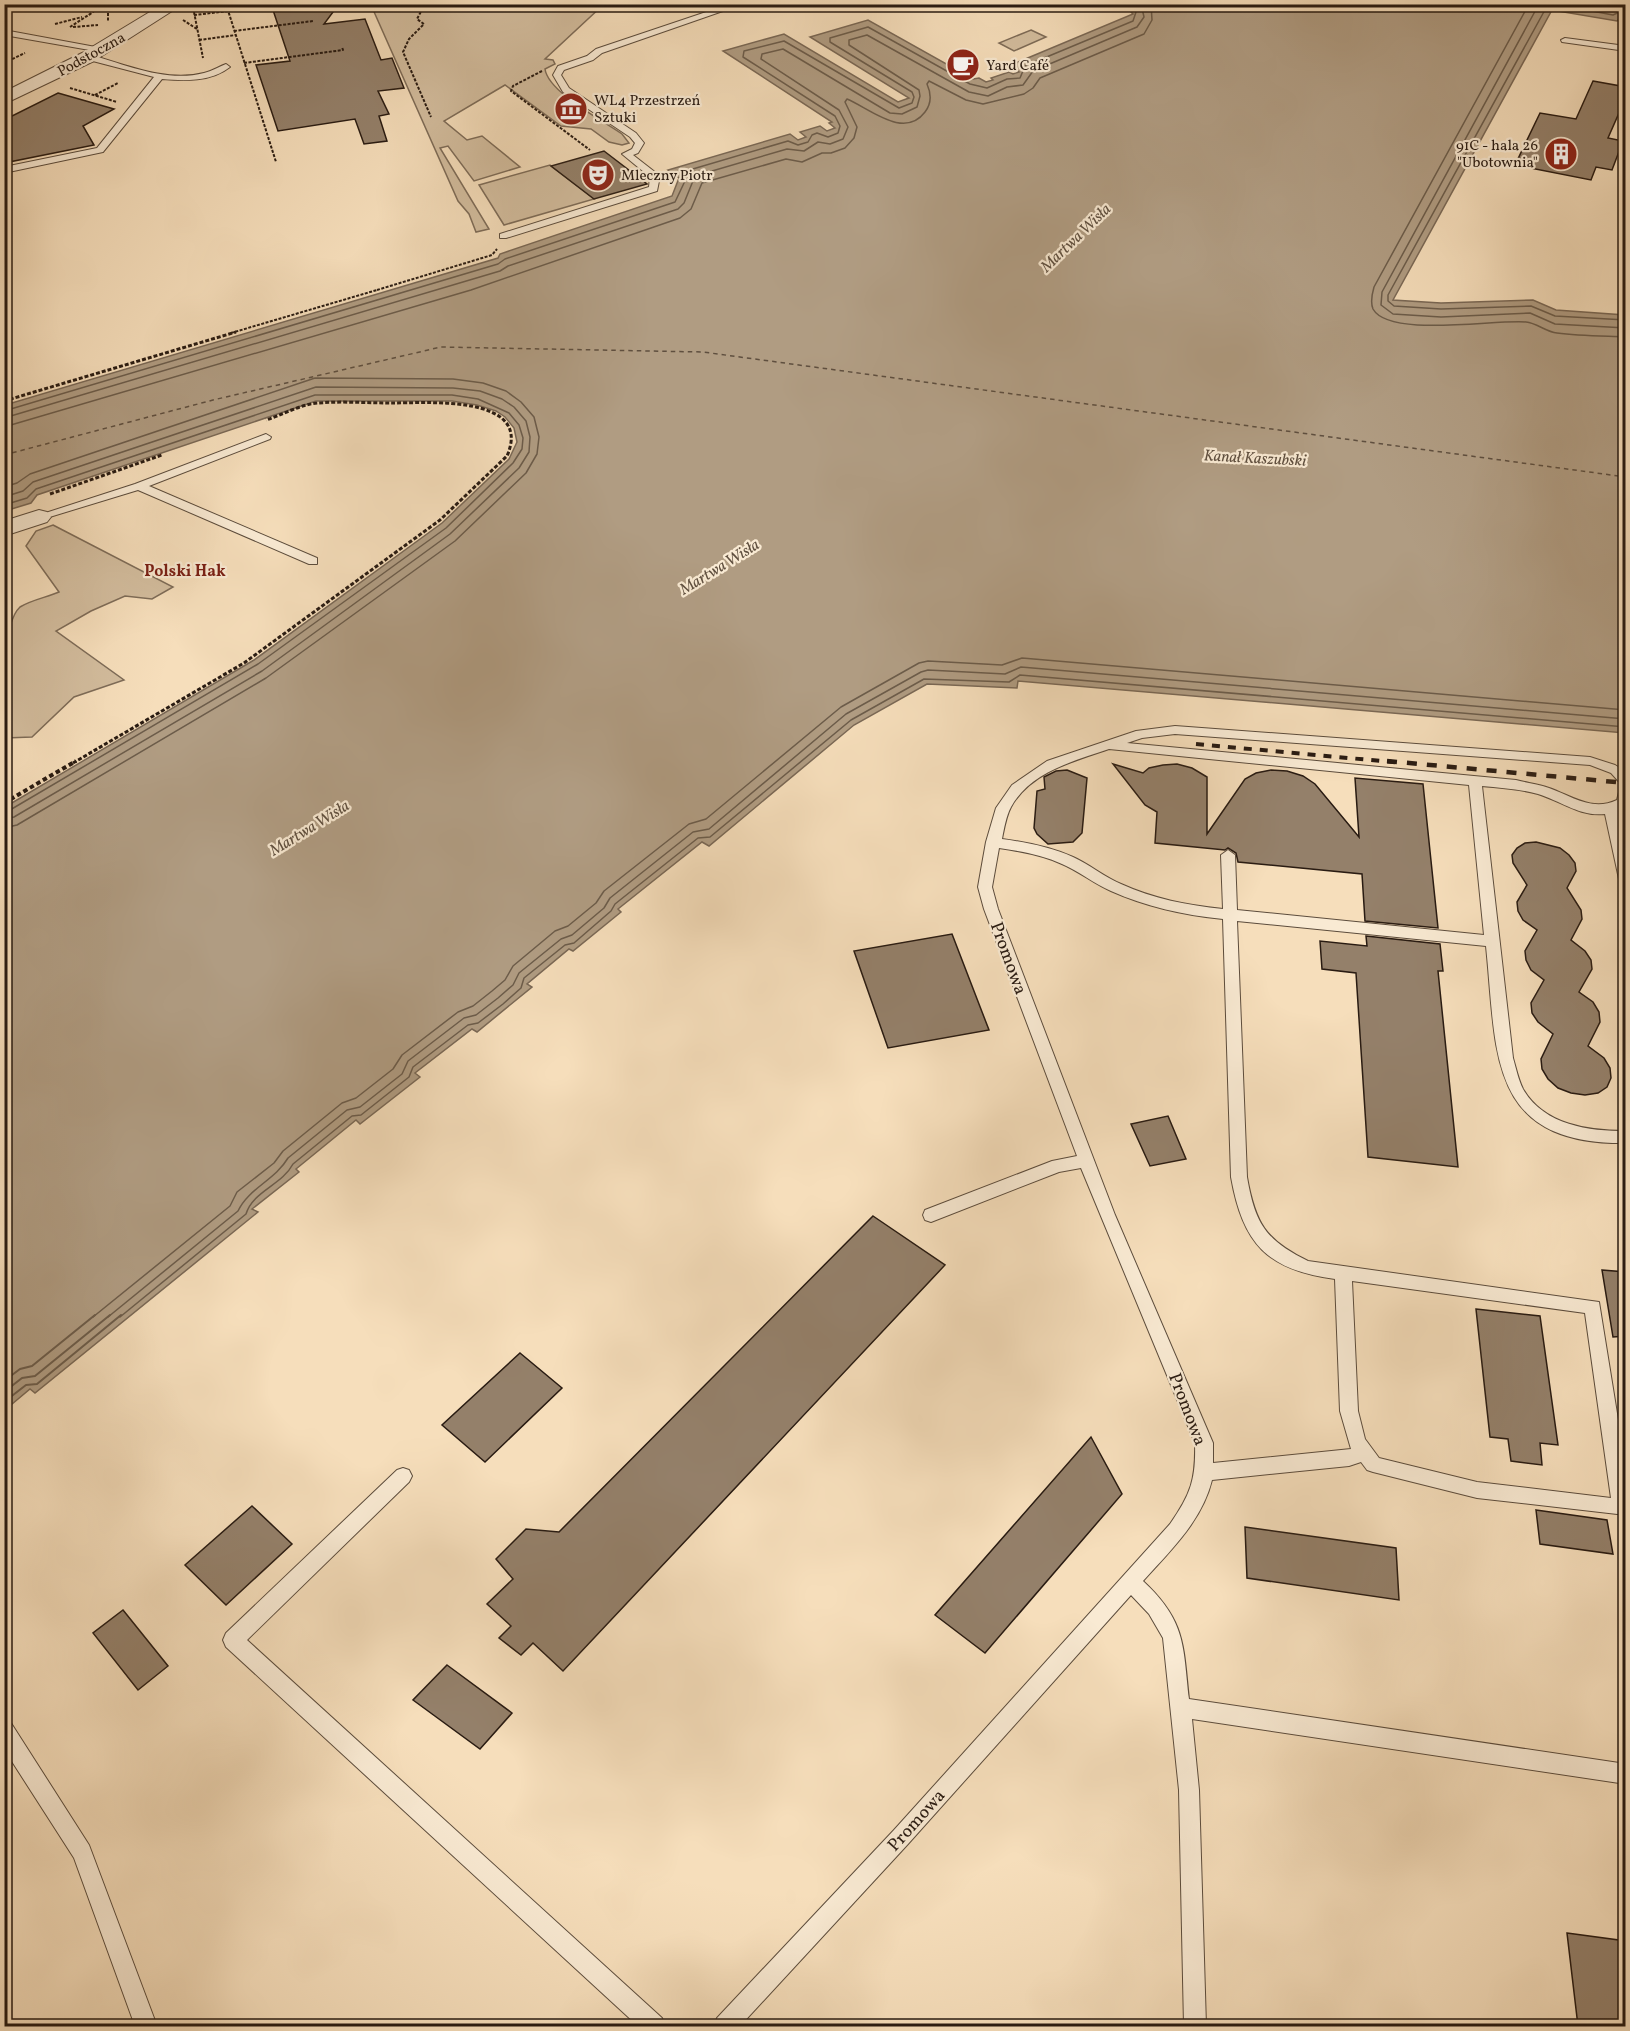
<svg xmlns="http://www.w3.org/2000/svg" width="1630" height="2031" viewBox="0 0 1630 2031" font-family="Vollkorn,serif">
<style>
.green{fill:#d3bd9e;stroke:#7e6c58;stroke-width:1.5}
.water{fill:#b09c82;stroke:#7a6855;stroke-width:1.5}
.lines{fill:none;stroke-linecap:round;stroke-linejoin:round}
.shore-far1{stroke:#6c5c4a;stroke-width:1.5}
.shore{stroke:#6c5c4a;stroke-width:2}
.ferry{stroke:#5f4f3f;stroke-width:1.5;stroke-dasharray:4.5 4;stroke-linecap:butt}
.building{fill:#94806a;stroke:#291b12;stroke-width:1.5}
.lane-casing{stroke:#5c4c3c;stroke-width:2}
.street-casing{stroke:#5c4c3c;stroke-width:2}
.path-far2{stroke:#291b12;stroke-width:2;stroke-dasharray:3 1.5;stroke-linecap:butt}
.path-far1{stroke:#291b12;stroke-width:3;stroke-dasharray:4 2;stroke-linecap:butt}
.path{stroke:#291b12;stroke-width:4;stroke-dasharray:4.5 3;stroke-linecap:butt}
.lane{fill:#f9ead3;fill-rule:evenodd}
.street{fill:#f9ead3;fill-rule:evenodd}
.rail-far1{stroke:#291b12;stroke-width:4;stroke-dasharray:8 8;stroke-linecap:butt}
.rail{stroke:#291b12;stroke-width:4.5;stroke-dasharray:10 10;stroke-linecap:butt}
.labels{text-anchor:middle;stroke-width:4.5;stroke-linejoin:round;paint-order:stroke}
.far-street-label{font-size:15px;fill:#291b12;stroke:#f9ead3}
.far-poi-label{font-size:15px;fill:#291b12;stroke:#f9ead3;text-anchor:start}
.far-water-label{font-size:16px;font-style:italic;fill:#5f4f3f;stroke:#f9ead3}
.far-neighbourhood-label{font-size:16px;font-weight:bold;fill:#7a1f14;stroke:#f9ead3}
.street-label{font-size:18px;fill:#291b12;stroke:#f9ead3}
</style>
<rect width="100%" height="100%" fill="#f6debb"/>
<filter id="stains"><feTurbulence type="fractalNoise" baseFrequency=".00333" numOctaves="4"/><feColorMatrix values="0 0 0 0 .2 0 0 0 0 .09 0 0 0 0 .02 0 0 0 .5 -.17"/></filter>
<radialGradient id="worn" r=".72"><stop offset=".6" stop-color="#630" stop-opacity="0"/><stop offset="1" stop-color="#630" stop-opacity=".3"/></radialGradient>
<!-- green -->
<g class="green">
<path d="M371,5h232l-58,54 8,1 2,4 -10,5c3,23 57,51 77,65l7,9 -7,2 -13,-3 -18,-13 -30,-3 -56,-41 -61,36 23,19 15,-4 38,31 -46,14 -26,-35 -8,2 49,81 -13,3 -7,-18 -11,-13z"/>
<path d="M1031,30l15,7 -32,14 -15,-8z"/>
<path d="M550,165l44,34 -90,26 -25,-40z"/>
<path d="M53,525l120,62 -21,12 -27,-3 -34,15 -35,20 68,49 -50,17 -42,40 -27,1c-1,-29 -5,-113 15,-131 11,-7 28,-10 39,-15l-33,-46 10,-15z"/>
</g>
<!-- water -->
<path class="water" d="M1042,5h583v8l-8,8 -65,-11 -159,290 48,3 92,-3 23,10 69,5v418l-607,-52 -1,7 -90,-4 -73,41 -145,121 -7,-4 -84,67 3,3 -48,39 -4,-2 -42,35 5,3 -55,45 -5,-3 -57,44 5,4 -60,47 -4,-4 -60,49 3,3 -47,37 6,3 -223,181 -5,-4 -25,21v-603l249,-147 188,-137 67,-64 8,-17 -3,-14 -9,-11 -9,-6 -19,-6 -25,-4h-136l-279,94 -6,8 -26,8v-106l493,-147 2,-4 172,-58 7,-18 -11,-8 122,-36 8,6 8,-3 -6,-5 20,-6 7,5 8,-3 -6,-5 3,-1 -109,-71 61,-17 114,68 11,-4 -99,-61 58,-17 105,59 6,-1 7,4 7,-2 -2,-2 18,-6 4,2 6,-2 -8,-7 122,-51 -3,-3z"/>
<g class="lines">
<!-- shore-far1 -->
<g class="shore-far1">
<path d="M1529,4l-155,283c-2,7 -4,15 -1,22 16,29 123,10 153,13 11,1 20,10 31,11 22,3 46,3 69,4"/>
<path d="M1539,4l-157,288 -1,13 12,9 48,3 89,-4 25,11 71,4"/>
<path d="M1551,4l-5,4 -158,287v6l6,5 47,3 90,-3 24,10 71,4"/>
<path d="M1555,4l58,11 13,-6"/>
<path d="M4,411l494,-147 7,-5 170,-57 10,-21 1,-10 102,-30 10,4 10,-3 4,-7 5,-2 11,4 10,-4 2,-7 -5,-10 -92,-59 1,-6 40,-10 115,67 13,-5 2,-6 -2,-5 -82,-50v-4l38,-11 102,57 17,4 20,-9 13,-1 5,-12 108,-45 3,-9 -8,-8"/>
<path d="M4,418l496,-147 8,-5 170,-57 6,-6 11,-27 92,-27 17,2 14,-9 12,2 13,-5 5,-12 -9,-17 -78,-51 1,-5 21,-5 107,64 12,1 15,-7 3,-11 -1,-6 -70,-45v-5l18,-5 102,57 19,4 19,-9 16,-2 10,-14 104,-44 7,-10 -3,-13"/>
<path d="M4,427l467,-137 209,-72 11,-9 11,-26 84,-24 16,3 20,-9h9l14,-5 9,-10 3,-11 -12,-25 2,-3c22,9 57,41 78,13 7,-9 6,-19 2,-28l2,-3 37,19 17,4 41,-10 9,-6 7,-10 104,-44 8,-14 -1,-16"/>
<path d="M4,487l13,-4 13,-9 285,-96 138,1 30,4 23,8 15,11 13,15 5,20 -2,17 -11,19 -71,68 -189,137 -249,147 -13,3"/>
<path d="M4,497l19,-6 10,-9 283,-95 137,1 27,3 22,8 12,8 12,14 4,16 -1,15 -10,16 -69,66 -188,137 -248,146 -10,2"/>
<path d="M4,505l23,-7 9,-9 279,-94h137l26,4 31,14 10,12 4,13 -1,11 -9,14 -67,65 -188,136 -248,146 -6,1"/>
<path d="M93,1317l137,-111 7,-14 37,-29 9,-12 59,-48 14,-5 37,-29 9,-14 56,-43 15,-6 19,-15 13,-11 8,-14 42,-35 13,-5 28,-23 8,-12 85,-67 17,-5 135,-112 78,-44 9,-2 74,4 20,-7 604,52"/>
<path d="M108,1317l130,-106c11,-23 37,-31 50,-53l59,-48 13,-3 42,-33 6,-13 56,-43 12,-3 22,-17 15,-13 6,-12 42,-34 11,-4 32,-27 6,-10 83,-66 16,-3 137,-115 75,-42 7,-2 77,4 16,-7 605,52"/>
<path d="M120,1317l126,-103c7,-23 36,-29 47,-50l59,-48 9,-1 48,-38 4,-10 55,-42 10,-2 25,-19 18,-16 3,-10 41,-33 9,-2 37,-32 4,-7 83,-66 12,-1 141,-117 73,-41 85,3 11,-7 606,52"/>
</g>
<!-- shore -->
<g class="shore">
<path d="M4,1381l16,-12 12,-3 63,-51"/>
<path d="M4,1392l18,-14 13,-2 75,-61"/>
<path d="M4,1402l22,-17 11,-1 84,-69"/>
</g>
<!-- ferry -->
<path class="ferry" d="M4,455l209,-55 228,-53 262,5 923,125"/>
</g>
<!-- building -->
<g class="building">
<path d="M271,4h68l-15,20 41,-5 16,41 11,-2 12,30 -26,3 11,23 -10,2 8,25 -23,3 -9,-25 -77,12 -22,-66 34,-4z"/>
<path d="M1593,81l33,6v10l-18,41 15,3 -11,29 -16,-3 -5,13 -76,-15 25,-52 36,6z"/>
<path d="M58,93l56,16 -31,17 11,19 -90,18v-43z"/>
<path d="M604,151l43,33 -53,15 -43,-33z"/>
<path d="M1113,764l30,9 6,-5 14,-3 14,-1 15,4 15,9v57l38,-55 11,-6 15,-3 16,1 16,5 12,8 44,53 -4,-59 68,6 15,144 -73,-7 -3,-47 -124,-12 -2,-9 -8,-5 -3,2 -70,-7 2,-31 -12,-7z"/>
<path d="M1067,770l20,8 -5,55 -9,9 -25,2 -11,-10 -3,-6 3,-37 8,-2 -1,-12 12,-6z"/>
<path d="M1536,842l24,6 9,7 6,8 1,8 -9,17 14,22 1,9 -11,21 14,11 6,9 1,9 -13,23 14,10 6,10 1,10 -12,24 16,12 6,10 1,10 -4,9 -9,6 -13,2 -14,-2 -13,-5 -10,-9 -6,-10 -1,-10 12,-25 -15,-12 -6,-9 -1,-10 13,-23 -13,-10 -5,-10 -1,-9 12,-21 -14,-10 -5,-9 -1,-9 10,-17 -14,-22 -1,-8 5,-7 8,-5z"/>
<path d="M952,934l37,96 -101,18 -34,-97z"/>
<path d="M1366,936l74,8 3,27h-5l20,196 -90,-10 -12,-184 -34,-4 -2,-28 47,5z"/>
<path d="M1168,1116l18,43 -36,7 -19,-42z"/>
<path d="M873,1216l72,49 -382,406 -30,-28 -12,12 -22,-17 12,-12 -24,-22 26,-25 -17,-20 30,-30 33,3z"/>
<path d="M1602,1270l24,2v64l-13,1z"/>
<path d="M1476,1309l64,7 18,129 -18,-2 2,22 -31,-4 -3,-22 -18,-2z"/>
<path d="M520,1353l42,35 -77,74 -43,-37z"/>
<path d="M1091,1437l31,57 -137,159 -50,-38z"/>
<path d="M252,1506l40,38 -66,61 -41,-40z"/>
<path d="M1536,1510l71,10 6,34 -73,-10z"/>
<path d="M1245,1527l151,21 3,52 -152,-22z"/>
<path d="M123,1610l45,56 -30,24 -45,-57z"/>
<path d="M447,1665l65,48 -32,36 -67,-49z"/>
<path d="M1567,1933l59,8v85h-48z"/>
</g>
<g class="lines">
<!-- lane casing -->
<g class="lane-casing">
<g id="lane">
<path d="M730,4h13l-141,49 -9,7 -29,10 -3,5 8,13 67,45 8,10 -6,10 -5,2 27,21 -3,15 -151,47h-6v-4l149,-47 1,-10 -28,-23 10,-5 3,-6 -5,-6 -67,-45 -10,-17 5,-9 29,-10 9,-7z"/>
<path d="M4,30l97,18 4,2 -4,2 -97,-17z"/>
<path d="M1565,38l61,8v5l-64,-9 -1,-2z"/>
<path d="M88,54c36,10 78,29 116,19 8,-2 14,-6 22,-9l4,3c-19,15 -45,14 -68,12l-59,73 -99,21v-6l93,-19 57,-71 -69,-18 -1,-2z"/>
<path d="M266,434l5,3 -1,2 -121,47 168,72v6h-8l-171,-74 -95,29 -4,1 -6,-3 102,-33z"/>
<path d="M1175,726l415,31 25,8 11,7v34l-8,4 8,35v39l-7,-5 -14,-65c-25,3 -44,-13 -67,-20 -18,-5 -37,-6 -56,-8l31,272c3,10 5,21 10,31 21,36 65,42 103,42v12c-140,2 -129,-92 -140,-197l-249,-25 10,256c8,46 18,63 61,84l291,41 27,167v46l-149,-17 -104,-26 -6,-2 -6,-8 -12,4 -137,14c-10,41 -42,71 -69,101 43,40 40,64 46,118l437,65v20l-434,-65 7,71 7,236h-22l-5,-236 -16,-152 -14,-24 -18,-19 -223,249 -168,182h-26l3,-8 177,-188 276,-306c21,-30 26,-45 25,-81l-114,-275 -22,4 -128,50 -6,-2 -2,-5 2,-5 127,-49 25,-5 -93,-247 -6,-22 8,-45 10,-34 16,-23 35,-24 89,-30zM1175,734l415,31 21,8 10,11 -4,16c-25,12 -45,-4 -68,-12 -11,-4 -22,-5 -33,-8l-389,-37 15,-5zM1109,749l360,36 15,150 -247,-25 -2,-55 -7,-5 -7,5 2,54c-36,-4 -69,-10 -102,-25 -17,-7 -32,-20 -48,-27 -22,-10 -48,-15 -71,-18 2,-10 4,-23 9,-32 19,-35 63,-46 98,-58zM999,848c21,3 44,7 63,16 17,7 32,20 49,27 36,16 72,24 112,28l8,258c12,67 36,93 104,102l5,132 11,38 -138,14v-20l-98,-228 -117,-306 -6,-22zM1352,1281l233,32 26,185 -134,-16 -98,-24 -14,-19 -7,-28z"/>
<path d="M403,1468l6,2 3,6 -3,6 -162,158 415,378 3,8h-27l-412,-379 -3,-7 3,-7 171,-163z"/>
<path d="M4,1720l7,3 78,122 68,181h-22l-61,-168 -70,-109z"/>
</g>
</g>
<!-- street casing -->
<g class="street-casing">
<g id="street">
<path d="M163,4h20l-89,57 -90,43v-12l78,-39z"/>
<path d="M39,510l8,2 4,5 -4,5 -43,14v-15z"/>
</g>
</g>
<!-- path-far2 -->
<g class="path-far2">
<path d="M108,4v17"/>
<path d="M226,4l50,158"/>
<path d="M425,4l-8,15 7,5 -15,15 -6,13 28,65"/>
<path d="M1085,4l53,4"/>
<path d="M194,12l9,46"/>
<path d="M89,15l14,-11"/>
<path d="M194,15l35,-4"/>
<path d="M183,20l14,9"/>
<path d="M55,24l27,-7"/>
<path d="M70,27l20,-13"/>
<path d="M73,27l25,-2"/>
<path d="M234,31l79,-10"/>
<path d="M199,40l37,-5"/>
<path d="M4,63l21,-10"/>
<path d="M244,63l99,-13 -1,-3"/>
<path d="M542,71l-29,15 -2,5 79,59"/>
<path d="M70,88l47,14"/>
<path d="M95,95l23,-12"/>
<path d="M377,290l115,-35 5,-6"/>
<path d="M231,333l146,-43"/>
</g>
<!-- path-far1 -->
<g class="path-far1">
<path d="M4,401l232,-69"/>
<path d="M50,494l112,-39"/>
<path d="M73,763l171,-100 196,-143 67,-64c27,-62 -81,-53 -116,-53 -24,0 -49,-2 -73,0 -17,1 -36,12 -52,17"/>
</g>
<!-- path -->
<path class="path" d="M4,803l72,-42"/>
<!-- lane -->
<use href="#lane" class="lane"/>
<!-- street -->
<use href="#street" class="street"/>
<!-- rail-far1 -->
<path class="rail-far1" d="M1196,744l207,19"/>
<!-- rail -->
<path class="rail" d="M1387,761l239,22"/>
</g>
<!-- icons -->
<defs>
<g id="cafe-disc" transform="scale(1.725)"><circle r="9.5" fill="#8f2418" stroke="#f9ead3"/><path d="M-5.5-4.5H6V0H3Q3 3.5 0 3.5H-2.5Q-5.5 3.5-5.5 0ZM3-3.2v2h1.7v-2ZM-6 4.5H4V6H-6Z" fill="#fff"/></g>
<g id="museum-disc" transform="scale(1.725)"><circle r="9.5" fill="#8f2418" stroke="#f9ead3"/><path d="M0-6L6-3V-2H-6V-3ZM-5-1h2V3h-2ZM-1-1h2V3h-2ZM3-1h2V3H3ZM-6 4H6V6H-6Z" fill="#fff"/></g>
<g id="building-disc" transform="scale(1.725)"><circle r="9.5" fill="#8f2418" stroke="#f9ead3"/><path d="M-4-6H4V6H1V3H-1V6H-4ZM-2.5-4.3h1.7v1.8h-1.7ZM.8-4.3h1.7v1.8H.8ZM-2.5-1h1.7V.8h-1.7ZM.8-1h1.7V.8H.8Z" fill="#fff"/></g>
<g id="theatre-disc" transform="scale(1.725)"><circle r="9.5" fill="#8f2418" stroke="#f9ead3"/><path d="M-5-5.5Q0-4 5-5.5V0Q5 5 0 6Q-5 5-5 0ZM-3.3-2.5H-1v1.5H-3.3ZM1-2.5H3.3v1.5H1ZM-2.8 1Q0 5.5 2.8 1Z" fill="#fff"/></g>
</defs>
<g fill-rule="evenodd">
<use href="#cafe-disc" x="963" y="65"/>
<use href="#museum-disc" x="571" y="109"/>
<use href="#building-disc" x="1561" y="154"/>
<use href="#theatre-disc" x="598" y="175"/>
</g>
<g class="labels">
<!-- far-street labels -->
<g class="far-street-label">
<text transform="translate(91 54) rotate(-29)" y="5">Podstoczna</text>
</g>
<!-- far-poi labels -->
<g class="far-poi-label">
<text x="986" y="70">Yard Café</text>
<text x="594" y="105">WL4 Przestrzeń<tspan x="594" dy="17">Sztuki</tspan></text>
<text x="1538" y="150" text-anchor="end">91C - hala 26<tspan x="1538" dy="17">"Ubotownia"</tspan></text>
<text x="621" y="180">Mleczny Piotr</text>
</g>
<!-- far-water labels -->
<g class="far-water-label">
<text transform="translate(1075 237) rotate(-44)" y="6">Martwa Wisła</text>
<text transform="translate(1255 457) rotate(3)" y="6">Kanał Kaszubski</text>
<text transform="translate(719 566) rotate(-32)" y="6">Martwa Wisła</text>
<text transform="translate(309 827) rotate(-32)" y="6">Martwa Wisła</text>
</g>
<!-- far-neighbourhood labels -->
<g class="far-neighbourhood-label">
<text x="185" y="576">Polski Hak</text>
</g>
<!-- street labels -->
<g class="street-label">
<text transform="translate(1009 958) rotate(70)" y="6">Promowa</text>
<text transform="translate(1188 1409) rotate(69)" y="6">Promowa</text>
<text transform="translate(916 1820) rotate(-48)" y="6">Promowa</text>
</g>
</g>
<!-- margin -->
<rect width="1630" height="2031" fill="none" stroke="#f6debb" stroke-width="24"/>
<rect x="6" y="6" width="1618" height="2019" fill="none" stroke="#291b12" stroke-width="3"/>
<rect x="12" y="12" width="1606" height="2007" fill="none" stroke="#291b12" stroke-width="1.5"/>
<rect width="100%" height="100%" filter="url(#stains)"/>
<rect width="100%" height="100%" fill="url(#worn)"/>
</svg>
